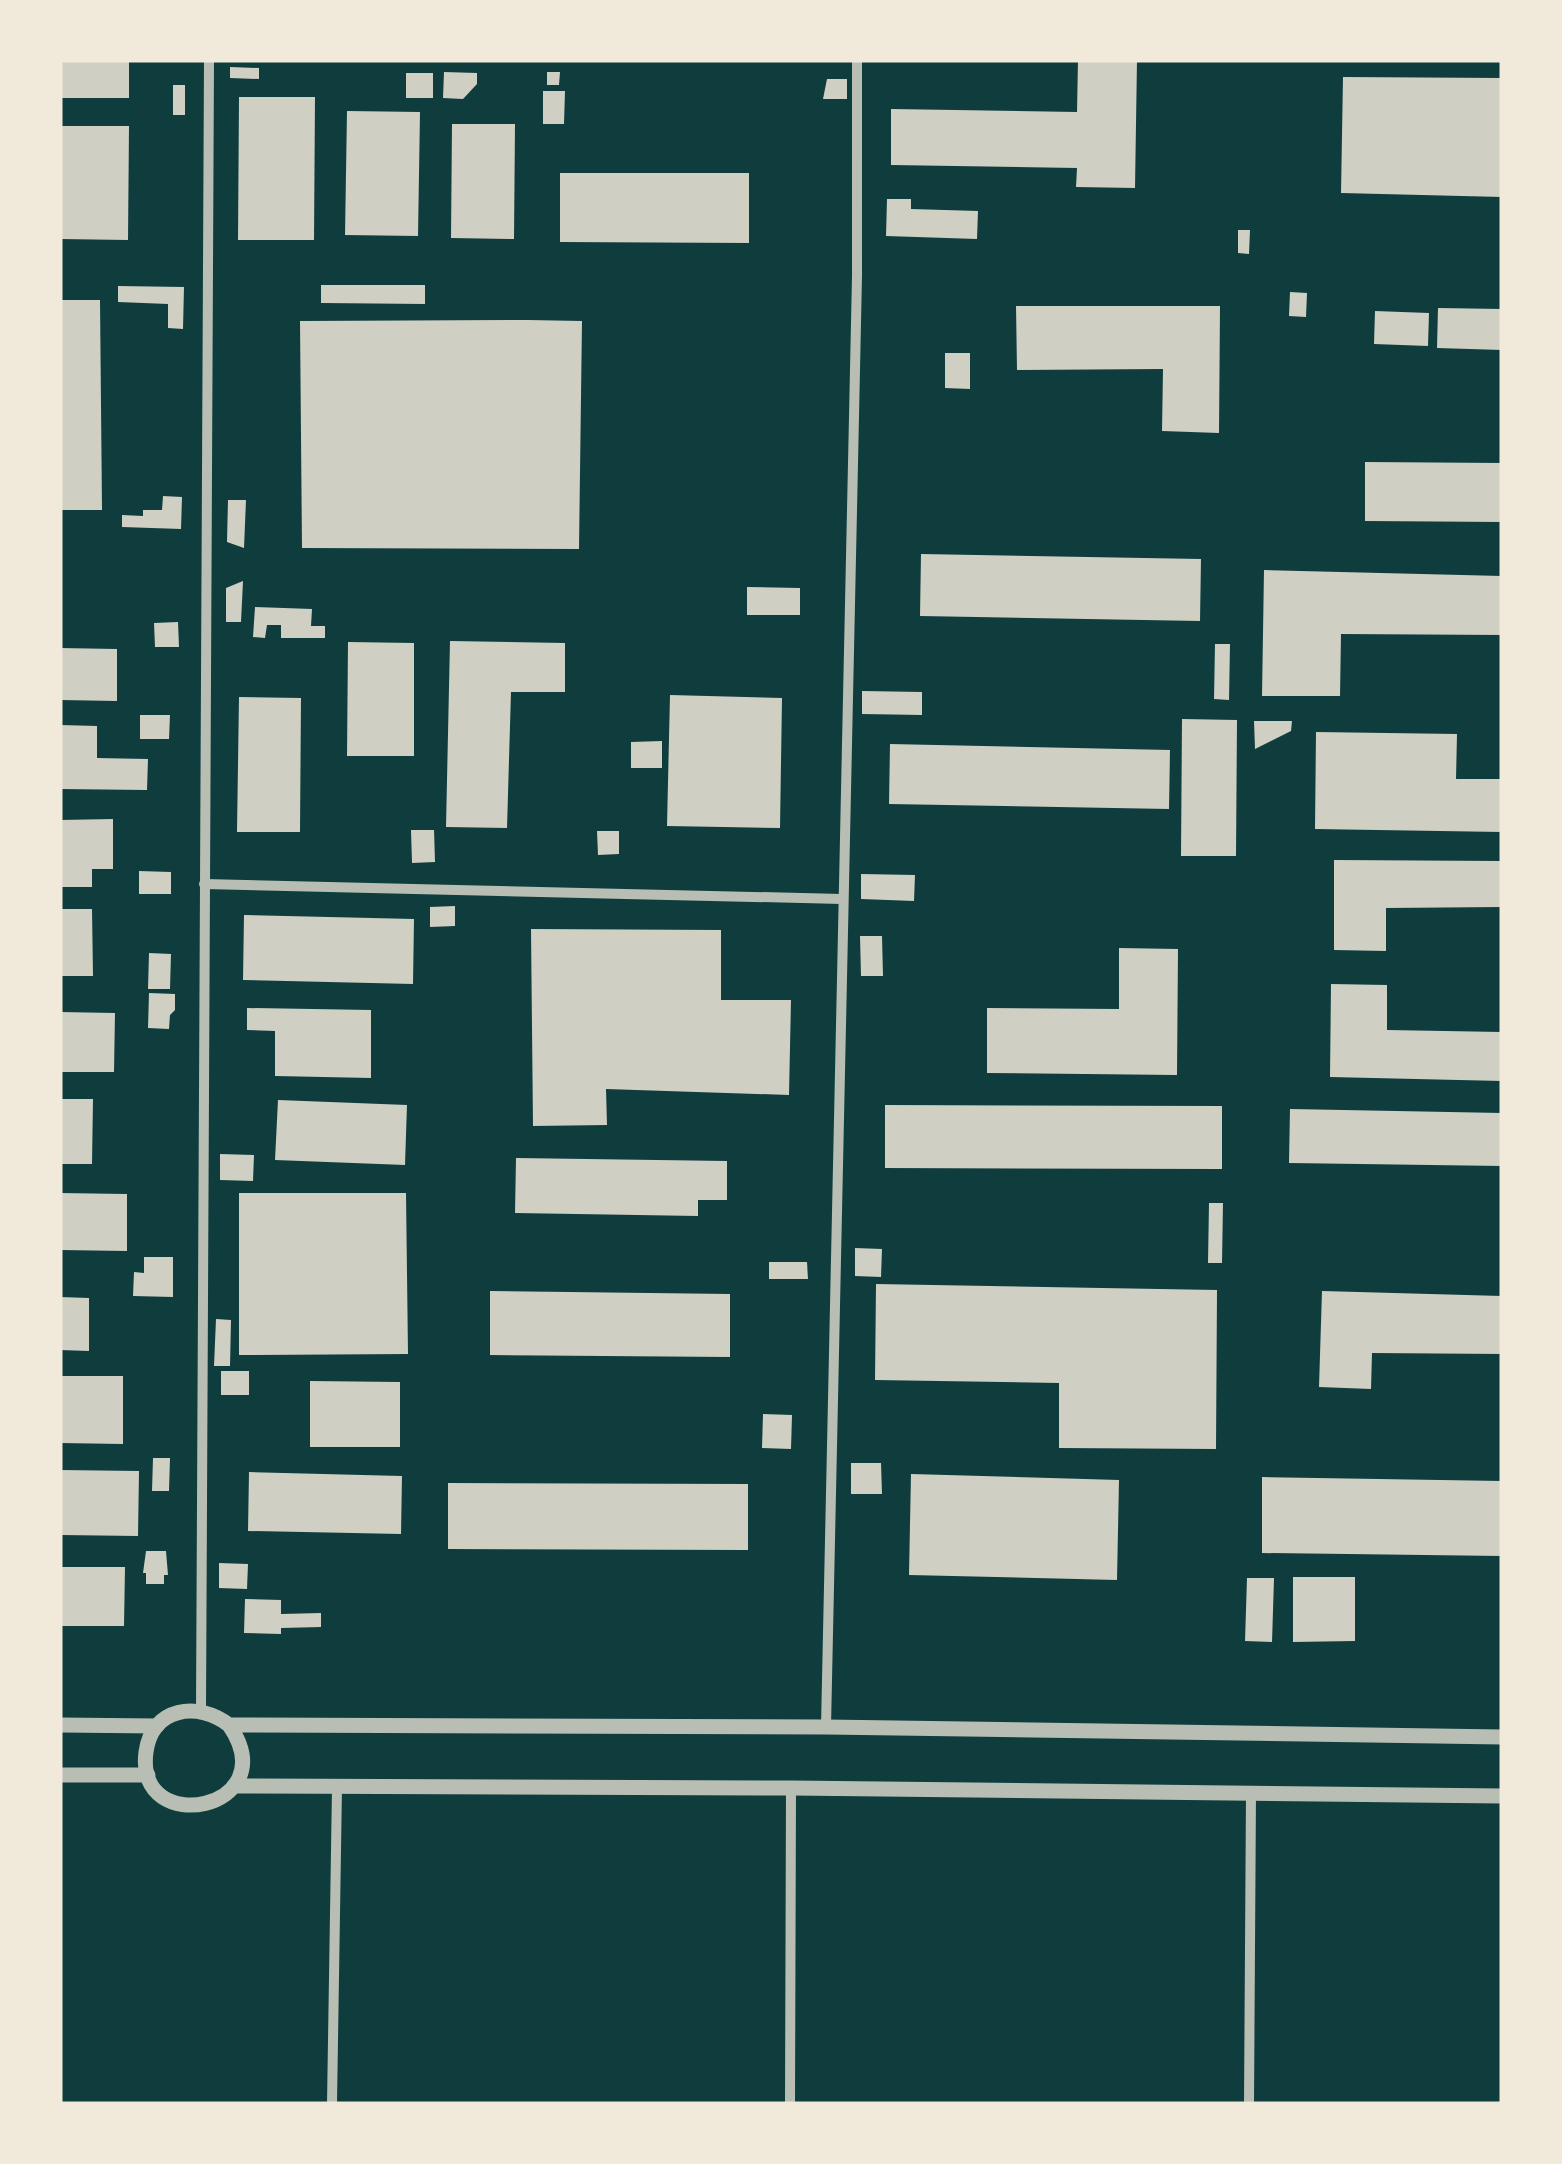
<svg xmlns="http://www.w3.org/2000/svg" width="1562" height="2164" viewBox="0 0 1562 2164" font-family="Helvetica,sans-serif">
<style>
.building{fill:#cfcfc3}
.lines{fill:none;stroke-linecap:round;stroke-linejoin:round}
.minor{stroke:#b8beb3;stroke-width:10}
.tertiary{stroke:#b8beb3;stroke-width:15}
</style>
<rect width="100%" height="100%" fill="#0f3d3e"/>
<!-- building -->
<g class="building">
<rect x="60" y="60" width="69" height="38"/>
<path d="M1078,60h59l-2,128 -59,-1 1,-19 -186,-3v-56l186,3z"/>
<path d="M230,67l29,1v11l-29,-1z"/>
<path d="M444,72l33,1v11l-14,15 -20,-1z"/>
<path d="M547,72h13l-1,13h-12z"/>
<rect x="406" y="73" width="27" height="25"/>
<path d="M1343,77l159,1v119l-161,-4z"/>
<path d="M827,79h20v20h-24z"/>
<rect x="173" y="85" width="12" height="30"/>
<path d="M543,91h22l-1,33h-21z"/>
<path d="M239,97h76l-1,143h-76z"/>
<path d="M347,111l73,1 -2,124 -73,-1z"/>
<path d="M452,124h63l-1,115 -63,-1z"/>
<path d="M60,126h69l-1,114 -68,-1z"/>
<path d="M560,173h189v70l-189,-1z"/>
<path d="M887,199h24v10l67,2 -1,28 -91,-3z"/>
<path d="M1238,230h12l-1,24 -11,-1z"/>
<path d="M321,285h104v19l-104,-1z"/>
<path d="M118,286l66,1 -1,42 -15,-1v-24l-50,-2z"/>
<path d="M1290,292l17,1 -1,24 -17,-1z"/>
<path d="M60,300h40l2,210h-42z"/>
<path d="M1016,306h204l-1,127 -57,-2 1,-62 -146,1z"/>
<path d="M1438,308l64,1v41l-65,-2z"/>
<path d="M1375,311l54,2 -1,33 -54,-2z"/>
<path d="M528,320l54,1 -3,228 -277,-1 -2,-227z"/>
<path d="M945,353h25v36l-25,-1z"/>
<path d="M1365,462l137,1v59l-137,-1z"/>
<path d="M163,496l19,1 -1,32 -59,-2v-12l21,1v-6h19z"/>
<path d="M228,500h18l-2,48 -17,-6z"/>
<path d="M921,554l280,5 -1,62 -280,-5z"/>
<path d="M1264,570l238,6v59l-161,-1 -1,62h-78z"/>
<path d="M243,581l-2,41h-15v-34z"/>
<path d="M747,587l53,1v27h-53z"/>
<path d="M255,607l57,2 -1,17h14v12h-44v-13h-14l-2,13 -12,-1z"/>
<path d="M178,622l1,25h-24l-1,-24z"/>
<path d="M450,641l115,2v49h-54l-4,136 -61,-1z"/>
<path d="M348,642l66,1v113h-67z"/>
<path d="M1215,644h15l-1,56 -15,-1z"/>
<path d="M60,648l57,1v52l-57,-1z"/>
<path d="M862,691l60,1v23l-60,-1z"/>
<path d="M670,695l112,3 -2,130 -113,-2z"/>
<path d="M239,697l62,1 -1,134h-63z"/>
<path d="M140,715h30l-1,24h-29z"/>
<path d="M1182,719l55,1 -1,136h-55z"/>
<path d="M1254,721h38l-1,10 -36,18z"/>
<path d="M60,725l37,1v32l51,1 -1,31 -87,-1z"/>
<path d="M1316,732l141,2 -1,45h46v53l-187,-3z"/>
<path d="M662,741v27h-31v-26z"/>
<path d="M890,744l280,6 -1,59 -280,-5z"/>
<path d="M113,819v50h-21v18h-32v-67z"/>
<path d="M411,830h23l1,32 -23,1z"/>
<path d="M597,831h22v23l-21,1z"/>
<path d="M1334,860l168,1v46l-116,1v43l-52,-1z"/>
<path d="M139,871l32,1v22h-32z"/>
<path d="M861,874l54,1 -1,26 -53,-2z"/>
<path d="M455,906v20l-25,1v-20z"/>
<path d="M60,909h32l1,67h-33z"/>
<path d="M244,915l170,4 -1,65 -170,-4z"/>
<path d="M531,929l190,1v70h70l-2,95 -183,-6 1,36 -74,1z"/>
<path d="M860,936h22l1,40h-22z"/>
<path d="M1119,948l59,1 -1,126 -190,-2v-65l132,1z"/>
<path d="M149,953l22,1 -1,35h-22z"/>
<path d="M1331,984l56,1v45l115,2v49l-172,-4z"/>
<path d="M149,993l26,1v16l-5,5 -1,14 -21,-1z"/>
<path d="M247,1008l124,2v68l-96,-2v-45l-28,-1z"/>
<path d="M60,1012l55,1 -1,59h-54z"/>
<path d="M60,1099h33l-1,65h-32z"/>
<path d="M278,1100l129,5 -2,60 -130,-5z"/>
<path d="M885,1105l337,1v63l-337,-1z"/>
<path d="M1290,1109l212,4v53l-213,-3z"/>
<path d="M220,1154l34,1 -1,26 -33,-1z"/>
<path d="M516,1158l211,3v39h-29v16l-183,-3z"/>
<path d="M60,1193l67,1v57l-67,-1z"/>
<path d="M239,1193h167l2,161 -169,1z"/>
<path d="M1209,1203h14l-1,60h-14z"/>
<path d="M855,1248l27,1 -1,28 -26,-1z"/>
<path d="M144,1257h29v40l-40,-1 1,-24 10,1z"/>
<path d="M769,1262h38l1,17h-39z"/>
<path d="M876,1284l341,6 -1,159 -157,-1v-65l-184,-3z"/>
<path d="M490,1291l240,3v63l-240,-2z"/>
<path d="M1322,1291l180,5v58l-130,-1 -1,36 -52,-2z"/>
<path d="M60,1297l29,1v53l-29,-1z"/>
<path d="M216,1319l15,1 -1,46h-16z"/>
<rect x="221" y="1371" width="28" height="24"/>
<path d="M60,1376h63v68l-63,-1z"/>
<path d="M310,1381l90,1v65h-90z"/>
<path d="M763,1414l29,1 -1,34 -29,-1z"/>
<path d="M153,1458h17l-1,33h-17z"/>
<path d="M851,1463h30l1,31h-31z"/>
<path d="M60,1470l79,1 -1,65 -78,-1z"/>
<path d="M249,1472l153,4 -1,58 -153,-3z"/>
<path d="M911,1474l208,6 -2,100 -208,-5z"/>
<path d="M1262,1477l240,4v75l-240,-3z"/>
<path d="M448,1483l300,1v66l-300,-1z"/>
<path d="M146,1551h20l2,24h-4v9h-18v-11h-3z"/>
<path d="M219,1563l29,1 -1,25 -28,-1z"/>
<path d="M60,1567h65l-1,59h-64z"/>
<path d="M1293,1577h62v64l-62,1z"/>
<path d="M1247,1578h27l-2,64 -27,-1z"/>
<path d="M245,1599l36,1v14l40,-1v14l-40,1v6l-37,-1z"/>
</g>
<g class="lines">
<!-- minor -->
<g class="minor">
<path d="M204,884l638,15"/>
<path d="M201,1710l8,-1650"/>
<path d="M826,1727l31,-1451v-216"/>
<path d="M332,2104l5,-317"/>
<path d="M790,2104l1,-316"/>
<path d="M1249,2104l2,-312"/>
</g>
<!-- tertiary -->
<g class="tertiary">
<path d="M60,1725l97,1"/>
<path d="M229,1725c59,85 -95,115 -83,27 6,-45 52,-51 83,-27l597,2 676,10"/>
<path d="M60,1775h88"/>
<path d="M234,1786l557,2 711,8"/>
</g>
</g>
<!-- border -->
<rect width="1562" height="2164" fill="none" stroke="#f1e9da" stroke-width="125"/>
</svg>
